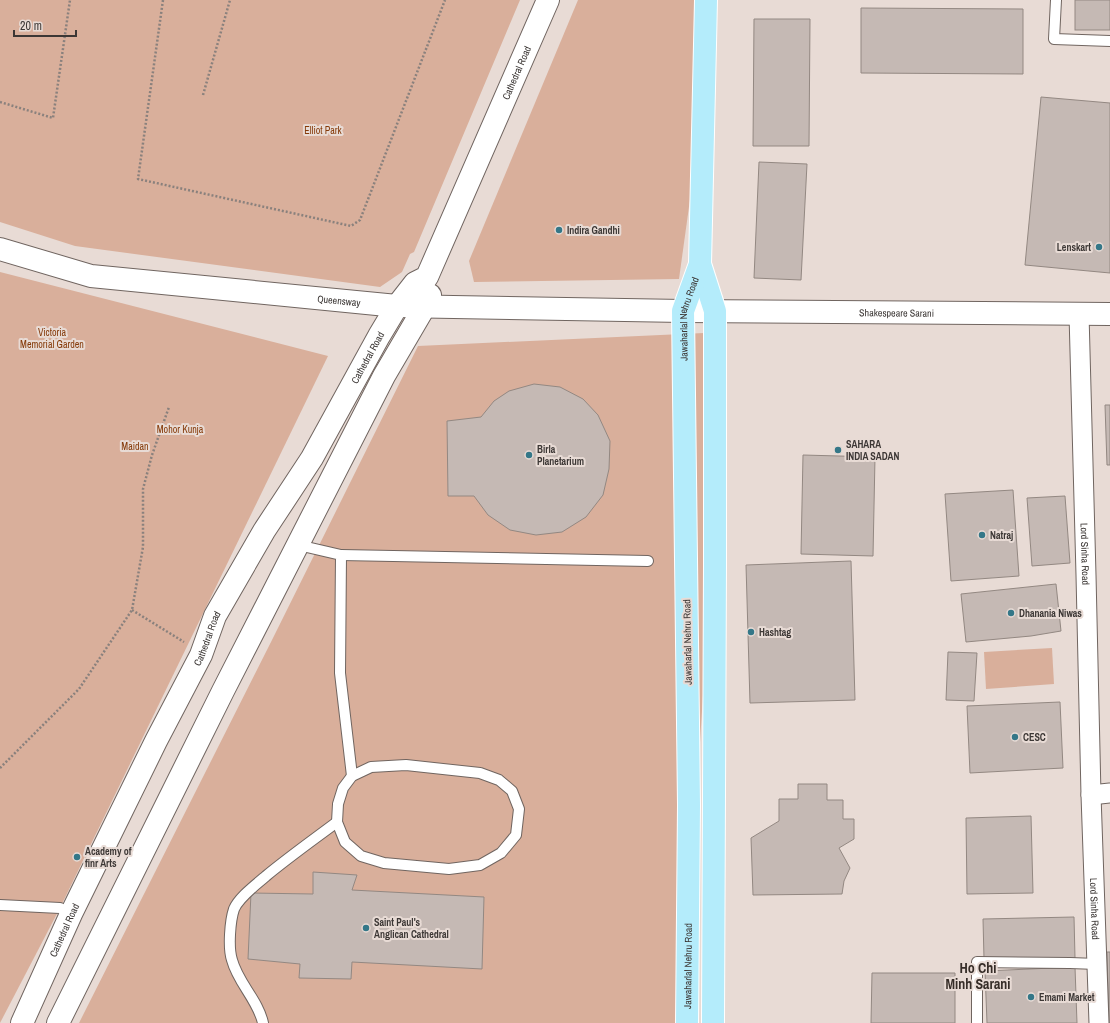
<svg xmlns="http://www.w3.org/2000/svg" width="1110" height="1023" viewBox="0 0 1110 1023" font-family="'Archivo Narrow',sans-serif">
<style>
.green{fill:#d9af9b}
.building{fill:#c5b9b4;stroke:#938882}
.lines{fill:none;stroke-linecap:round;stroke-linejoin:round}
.lane-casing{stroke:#706560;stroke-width:12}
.street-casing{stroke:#706560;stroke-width:21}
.secondary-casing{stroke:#706560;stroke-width:24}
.primary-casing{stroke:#fff;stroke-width:24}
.path{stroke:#8a817d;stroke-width:2.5;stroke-dasharray:2 2;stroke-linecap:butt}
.lane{stroke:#fff;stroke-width:10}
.street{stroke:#fff;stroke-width:19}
.secondary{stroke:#fff;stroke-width:22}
.primary{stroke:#b4ecfb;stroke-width:22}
.poi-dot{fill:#347788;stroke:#e8dbd5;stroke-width:1.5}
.labels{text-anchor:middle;stroke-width:4;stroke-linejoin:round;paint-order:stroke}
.street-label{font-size:10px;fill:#3c3735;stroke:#e8dbd5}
.park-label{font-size:10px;fill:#853a09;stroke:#e8dbd5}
.poi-label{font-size:10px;font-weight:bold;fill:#3c3735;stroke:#e8dbd5;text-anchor:start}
.district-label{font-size:14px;font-weight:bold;fill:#362d28;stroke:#e8dbd5}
</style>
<rect width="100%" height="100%" fill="#e8dbd5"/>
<!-- green -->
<g class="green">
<path d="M0,0h520l-106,252 -4,2 -8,18 -22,15 -305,-41 -75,-24z"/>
<path d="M578,0h124v113l-23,166 -205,3 -5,-21z"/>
<path d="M0,272l328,84 -268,552 -60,115z"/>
<path d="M726,332l-29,458 2,233h-620l192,-381 147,-296z"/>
<path d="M1052,648l2,36 -68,5 -2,-37z"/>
</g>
<!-- building -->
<g class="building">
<rect x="1075" y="0" width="35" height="30"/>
<path d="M861,8l162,1v65l-162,-1z"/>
<path d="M754,19h56l-1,127h-56z"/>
<path d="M1041,97l69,6v170l-85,-8z"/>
<path d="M759,162l48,2 -6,116 -47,-2z"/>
<path d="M534,384l26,3 23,12 15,16 12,26 -1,28 -6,26 -17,22 -24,15 -26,3 -26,-5 -22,-15 -14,-19h-26l-1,-75 34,-4 13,-16 15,-10z"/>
<path d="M1105,405h5v60h-3z"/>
<path d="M803,455l72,2 -2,99 -72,-2z"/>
<path d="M1013,490l6,86 -68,5 -6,-87z"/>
<path d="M1065,496l5,67 -38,3 -5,-68z"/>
<path d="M851,561l4,139 -105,3 -4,-138z"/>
<path d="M1056,584l5,47 -30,5 -65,6 -5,-48z"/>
<path d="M948,652l29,1 -3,48 -28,-1z"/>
<path d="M1060,702l3,66 -93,5 -3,-67z"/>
<path d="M798,784h29v16h16v19h11v20l-15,9 11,20 -6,13 -2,13 -89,1 -2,-57 28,-17v-22h19z"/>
<path d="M1031,816l2,77 -66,1 -1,-76z"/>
<path d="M313,872l44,3 -5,15 132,7 -2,72 -130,-7 -1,17 -52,-1 1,-14 -52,-5 3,-66 62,1z"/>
<path d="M1074,917l1,41 -91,1 -1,-40z"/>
<path d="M1107,952h3v71h-1z"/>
<path d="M1075,967l2,56h-90l-2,-52z"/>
<path d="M872,973h83v50h-84z"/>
</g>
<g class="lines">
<!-- lane casing -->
<g class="lane-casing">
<g id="lane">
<path d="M1056,0l-2,39 56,2"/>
<path d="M298,545l43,10 -1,118 12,103"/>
<path d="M341,555l307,6"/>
<path d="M406,765l74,8 19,7 13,11 7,18 -3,26 -15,18 -21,12 -31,4 -65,-6 -23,-7 -16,-14 -8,-20 1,-18 5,-16 9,-12 19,-9z"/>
<path d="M0,905l60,3 11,6"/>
<path d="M263,1023c-5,-23 -25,-40 -31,-63 -4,-12 -2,-39 2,-51 5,-12 23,-25 32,-33 23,-19 47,-36 71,-54"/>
<path d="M977,1023v-61l93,1 27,1"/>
</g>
</g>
<!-- street casing -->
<g class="street-casing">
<g id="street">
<path id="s1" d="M1079,314l7,261 5,220 8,228"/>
<path d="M1091,795l19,-2"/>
</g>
</g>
<!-- secondary casing -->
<g class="secondary-casing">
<g id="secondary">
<path id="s2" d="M0,249l91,27 306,30 286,5 427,3"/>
<path id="s3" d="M22,1023l49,-109 85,-173 45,-86 14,-39 49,-85 48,-73 67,-122 18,-30 18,-23 12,-6 121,-277"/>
<path d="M58,1023l165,-332 161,-315 41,-70 5,-11"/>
</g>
</g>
<!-- primary casing -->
<g class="primary-casing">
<g id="primary">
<path d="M700,264l15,47v253l-2,459"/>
<path id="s4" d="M687,1023l2,-218 -3,-246 -3,-248 17,-47 6,-264"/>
</g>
</g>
<!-- path -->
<g class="path">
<path d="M163,0l-25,179 213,47 9,-6 85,-220"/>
<path d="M203,95l27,-95"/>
<path d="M0,102l53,16 17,-118"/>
<path d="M132,610l52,32"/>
<path d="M0,768l79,-79 53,-79 11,-63v-58l9,-34 17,-48"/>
</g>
<!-- lane -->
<use href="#lane" class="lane"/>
<!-- street -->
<use href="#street" class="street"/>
<!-- secondary -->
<use href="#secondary" class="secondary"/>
<!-- primary -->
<use href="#primary" class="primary"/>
</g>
<!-- markers -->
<g class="poi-dot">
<circle cx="559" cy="230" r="4"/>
<circle cx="1099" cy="247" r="4"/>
<circle cx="838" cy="450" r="4"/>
<circle cx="529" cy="455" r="4"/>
<circle cx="982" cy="535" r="4"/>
<circle cx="1011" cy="613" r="4"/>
<circle cx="751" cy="632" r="4"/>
<circle cx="1015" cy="737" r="4"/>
<circle cx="77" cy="857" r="4"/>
<circle cx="366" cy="928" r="4"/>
<circle cx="1031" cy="997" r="4"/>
</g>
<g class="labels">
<!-- street labels -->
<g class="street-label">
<text dy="4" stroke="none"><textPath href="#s3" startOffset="1076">Cathedral Road</textPath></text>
<text dy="4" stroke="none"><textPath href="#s2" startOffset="344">Queensway</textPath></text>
<text dy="4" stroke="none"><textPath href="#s2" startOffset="902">Shakespeare Sarani</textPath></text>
<text dy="4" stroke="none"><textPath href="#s4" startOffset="705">Jawaharlal Nehru Road</textPath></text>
<text dy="4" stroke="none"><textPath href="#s3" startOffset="751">Cathedral Road</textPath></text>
<text dy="4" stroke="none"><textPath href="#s1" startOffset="240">Lord Sinha Road</textPath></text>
<text dy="4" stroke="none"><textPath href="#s3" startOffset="427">Cathedral Road</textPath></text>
<text transform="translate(687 642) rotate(-91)" y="4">Jawaharlal Nehru Road</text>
<text dy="4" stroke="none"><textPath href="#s1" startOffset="595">Lord Sinha Road</textPath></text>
<text dy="4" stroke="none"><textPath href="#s3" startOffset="102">Cathedral Road</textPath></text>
<text dy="4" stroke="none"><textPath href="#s4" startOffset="57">Jawaharlal Nehru Road</textPath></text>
</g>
<!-- park labels -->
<g class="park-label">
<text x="323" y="134">Elliot Park</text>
<text x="52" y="336">Victoria<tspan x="52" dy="12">Memorial Garden</tspan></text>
<text x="180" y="433">Mohor Kunja</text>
<text x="135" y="450">Maidan</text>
</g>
<!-- poi labels -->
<g class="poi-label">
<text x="567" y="234">Indira Gandhi</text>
<text x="1091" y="251" text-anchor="end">Lenskart</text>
<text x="846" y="448">SAHARA<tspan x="846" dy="12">INDIA SADAN</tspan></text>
<text x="537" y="453">Birla<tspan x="537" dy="12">Planetarium</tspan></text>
<text x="990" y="539">Natraj</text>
<text x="1019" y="617">Dhanania Niwas</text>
<text x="759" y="636">Hashtag</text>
<text x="1023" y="741">CESC</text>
<text x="85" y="855">Academy of<tspan x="85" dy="12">finr Arts</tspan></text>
<text x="374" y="926">Saint Paul's<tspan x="374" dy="12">Anglican Cathedral</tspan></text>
<text x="1039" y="1001">Emami Market</text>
</g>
<!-- district labels -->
<g class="district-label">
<text x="978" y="973">Ho Chi<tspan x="978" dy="16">Minh Sarani</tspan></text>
</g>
</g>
<!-- scale -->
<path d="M14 30v6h62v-6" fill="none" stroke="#3c3735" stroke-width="2"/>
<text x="20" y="30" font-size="12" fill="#3c3735" stroke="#e8dbd5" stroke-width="3" paint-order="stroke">20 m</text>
</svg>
